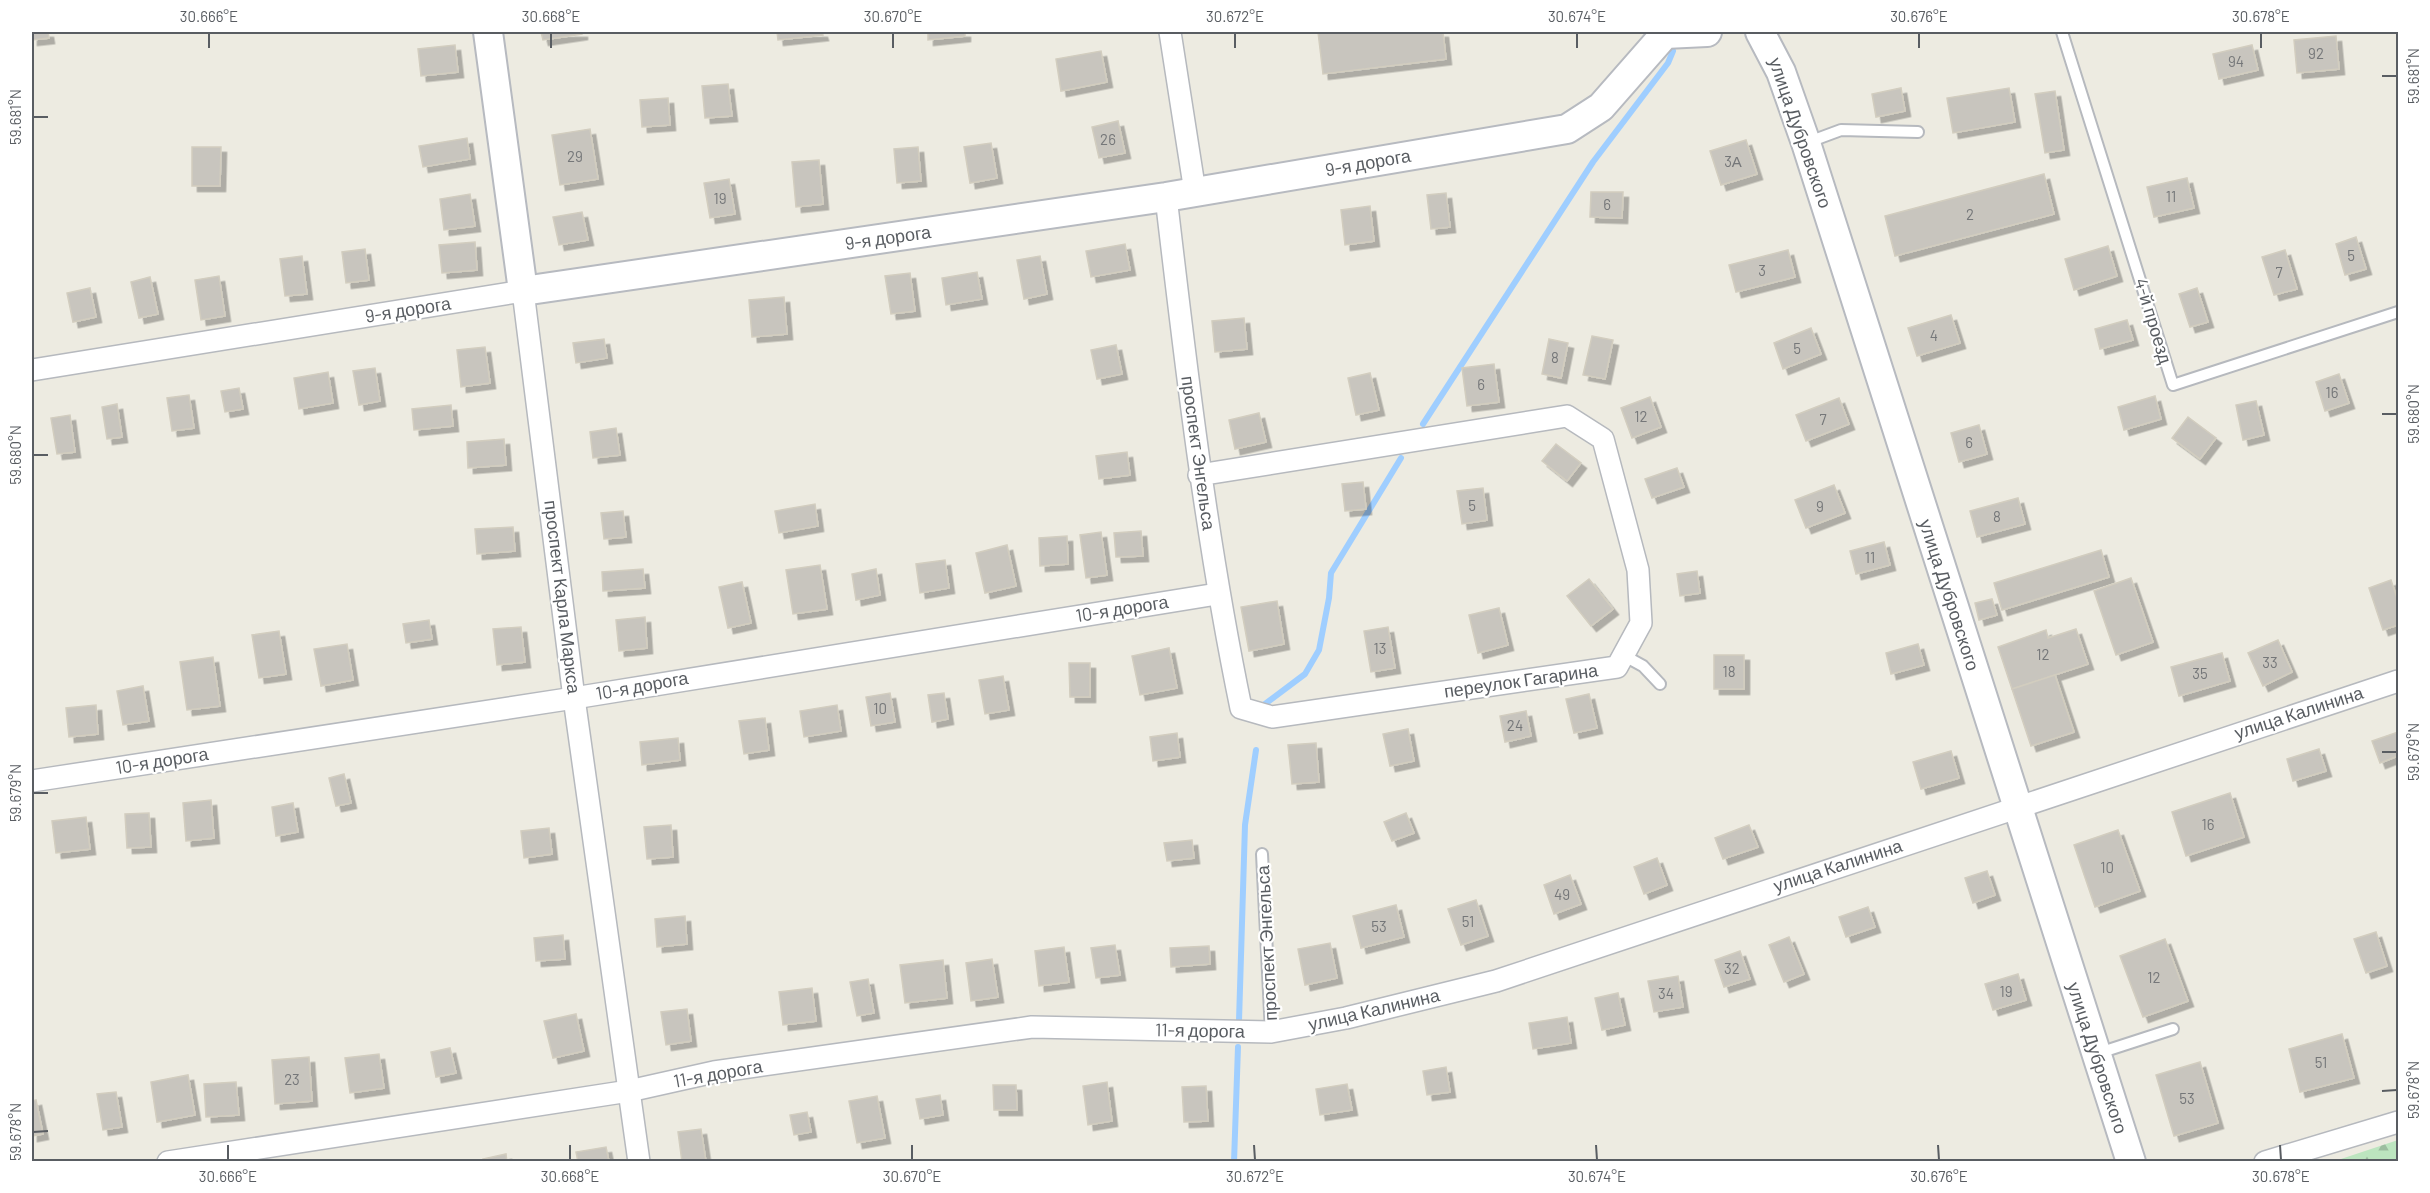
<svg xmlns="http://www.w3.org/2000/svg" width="2430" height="1193" viewBox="0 0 2430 1193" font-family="Barlow,sans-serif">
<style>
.forest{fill:url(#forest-firs)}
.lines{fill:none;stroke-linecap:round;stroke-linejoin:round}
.stream{stroke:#9fceff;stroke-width:6}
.building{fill:#c8c5be;stroke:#d2cdbf;stroke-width:1.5;filter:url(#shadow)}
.lane-casing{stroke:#b6b9be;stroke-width:14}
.street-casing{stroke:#b6b9be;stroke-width:24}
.secondary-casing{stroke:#b7bac0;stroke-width:32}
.lane{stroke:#fff;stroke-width:10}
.street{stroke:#fff;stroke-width:21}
.secondary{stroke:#fff;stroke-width:28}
.ticks{fill:none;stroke:#595d62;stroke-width:2}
.labels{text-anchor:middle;stroke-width:4.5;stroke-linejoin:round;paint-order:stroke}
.number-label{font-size:15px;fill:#757779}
.street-label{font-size:18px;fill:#595d62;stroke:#fff}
.neatline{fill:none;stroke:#595d62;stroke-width:2}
.ticks-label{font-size:15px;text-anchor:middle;fill:#595d62}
</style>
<defs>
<pattern id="forest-firs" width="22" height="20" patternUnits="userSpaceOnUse" patternTransform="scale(1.5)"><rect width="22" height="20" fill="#bce5bf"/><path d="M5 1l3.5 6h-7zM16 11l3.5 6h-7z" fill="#9cbd9f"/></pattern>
<filter id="shadow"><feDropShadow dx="5.5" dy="5.5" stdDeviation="0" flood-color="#0004"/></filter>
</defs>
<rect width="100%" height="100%" fill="#edebe1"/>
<!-- forest -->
<path class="forest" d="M2398,1140v21h-63z"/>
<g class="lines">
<!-- stream -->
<g class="stream">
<path d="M1423,424l170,-262 75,-99 5,-12"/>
<path d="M1261,707l44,-33 14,-24 10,-52 2,-25 70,-115"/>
<path d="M1239,1021l6,-196 11,-75"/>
<path d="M1234,1162l4,-115"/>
</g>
</g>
<!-- building -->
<g class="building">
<path d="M32,32h16l1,6 -17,2z"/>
<path d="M541,32h41v2l-39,6z"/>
<path d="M777,32h45l1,3 -45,5z"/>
<path d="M928,32h37v4l-37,4z"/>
<path d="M1318,32h125l3,27 -123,15z"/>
<path d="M2336,36l3,33 -42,4 -3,-33z"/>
<path d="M455,45l3,27 -37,4 -3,-27z"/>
<path d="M2252,45l6,25 -39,9 -6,-25z"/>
<path d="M1101,51l6,31 -46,9 -5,-32z"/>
<path d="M728,84l4,32 -27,2 -3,-32z"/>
<path d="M1901,88l4,23 -29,6 -4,-23z"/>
<path d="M2009,88l6,34 -62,11 -6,-35z"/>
<path d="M2055,91l9,59 -19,3 -10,-59z"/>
<path d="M668,98l2,27 -28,2 -2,-27z"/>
<path d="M1118,121l7,32 -26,5 -7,-31z"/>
<path d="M590,129l8,50 -38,6 -8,-50z"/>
<path d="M467,138l3,21 -47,8 -4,-21z"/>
<path d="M1746,140l11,34 -36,11 -11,-34z"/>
<path d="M991,143l6,35 -27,5 -6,-36z"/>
<path d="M192,147h29l-1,39h-28z"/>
<path d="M918,147l3,34 -24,2 -3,-34z"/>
<path d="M819,160l4,44 -27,3 -4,-45z"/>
<path d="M2044,174l10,40 -159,42 -10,-40z"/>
<path d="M2187,178l7,30 -40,9 -7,-30z"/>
<path d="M729,179l6,35 -25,4 -6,-35z"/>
<path d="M1591,192h32l-1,26 -32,-1z"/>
<path d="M1446,193l4,34 -19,2 -4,-34z"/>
<path d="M470,194l5,32 -31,4 -4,-31z"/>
<path d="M1370,206l4,35 -29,4 -4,-35z"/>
<path d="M582,212l6,28 -29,5 -6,-28z"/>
<path d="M2356,237l10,32 -21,6 -9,-31z"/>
<path d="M475,242l2,28 -35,3 -3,-28z"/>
<path d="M1125,244l5,26 -39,7 -5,-26z"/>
<path d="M2108,246l9,30 -43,14 -9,-31z"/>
<path d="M365,249l4,31 -23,3 -4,-31z"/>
<path d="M1788,250l7,27 -59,15 -7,-27z"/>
<path d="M2285,250l12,39 -23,6 -12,-38z"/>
<path d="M302,256l5,38 -22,2 -5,-37z"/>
<path d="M1040,256l7,38 -23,5 -7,-39z"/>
<path d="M977,272l5,27 -36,6 -4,-27z"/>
<path d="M910,273l5,38 -24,3 -6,-38z"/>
<path d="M219,276l6,40 -24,4 -6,-40z"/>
<path d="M150,277l8,37 -19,4 -8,-36z"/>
<path d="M90,288l6,29 -23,5 -6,-29z"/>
<path d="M2197,288l11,34 -18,5 -11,-33z"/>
<path d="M784,297l3,37 -35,3 -3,-37z"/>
<path d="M1951,315l9,28 -43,13 -9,-28z"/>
<path d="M1244,318l3,31 -32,3 -3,-31z"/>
<path d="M2127,320l6,20 -33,9 -5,-20z"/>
<path d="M1811,328l10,26 -38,15 -9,-26z"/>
<path d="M1592,336l21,4 -8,39 -22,-4z"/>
<path d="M604,339l3,19 -31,5 -3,-20z"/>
<path d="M1549,339l19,4 -7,35 -19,-4z"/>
<path d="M1116,345l6,29 -25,5 -6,-29z"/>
<path d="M485,347l5,36 -29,4 -4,-37z"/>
<path d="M1494,364l5,38 -32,4 -5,-38z"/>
<path d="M375,368l5,33 -21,4 -6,-34z"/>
<path d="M328,372l5,31 -34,6 -5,-31z"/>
<path d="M1370,373l9,37 -23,5 -8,-37z"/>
<path d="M2339,374l10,29 -24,8 -9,-29z"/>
<path d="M239,388l4,21 -18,3 -4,-21z"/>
<path d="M189,395l5,33 -22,3 -5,-33z"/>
<path d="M2155,396l6,23 -37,11 -6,-23z"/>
<path d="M1650,397l11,30 -29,11 -11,-30z"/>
<path d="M1839,398l10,26 -43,17 -10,-26z"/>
<path d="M2256,401l8,34 -21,5 -7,-35z"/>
<path d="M117,404l5,33 -15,2 -5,-32z"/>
<path d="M451,405l2,21 -39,4 -2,-21z"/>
<path d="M1259,413l7,29 -31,7 -6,-29z"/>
<path d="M70,415l5,37 -18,2 -6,-36z"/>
<path d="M2188,417l28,21 -16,21 -28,-21z"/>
<path d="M1979,425l8,29 -28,8 -8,-29z"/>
<path d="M616,428l4,27 -27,3 -3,-26z"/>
<path d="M504,439l2,26 -38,3 -1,-26z"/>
<path d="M1556,444l25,19 -14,18 -25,-20z"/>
<path d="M1127,452l3,23 -31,4 -3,-23z"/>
<path d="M1677,468l7,19 -32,11 -7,-19z"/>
<path d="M1363,482l3,27 -21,2 -3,-27z"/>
<path d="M1834,485l11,28 -39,15 -11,-28z"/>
<path d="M1483,488l4,32 -25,4 -5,-33z"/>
<path d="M2018,498l7,26 -48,13 -7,-26z"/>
<path d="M815,504l3,22 -39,7 -4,-22z"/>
<path d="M623,511l3,26 -22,2 -3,-26z"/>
<path d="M513,527l2,24 -38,3 -2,-25z"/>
<path d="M1141,531l2,25 -27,1 -2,-24z"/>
<path d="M1101,532l6,43 -21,3 -6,-43z"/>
<path d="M1067,536l1,28 -28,2 -1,-28z"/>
<path d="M1884,542l6,23 -34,9 -6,-23z"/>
<path d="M1007,545l9,41 -31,7 -9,-40z"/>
<path d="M2101,550l8,27 -107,33 -8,-27z"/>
<path d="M945,560l4,28 -29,5 -4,-29z"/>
<path d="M820,565l7,44 -34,5 -7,-44z"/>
<path d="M643,569l2,19 -42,3 -1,-19z"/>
<path d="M876,569l4,26 -24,5 -4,-26z"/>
<path d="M1697,571l3,22 -20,3 -3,-22z"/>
<path d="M2131,578l22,64 -37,13 -22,-64z"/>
<path d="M1589,579l24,30 -22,17 -24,-30z"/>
<path d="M2391,580l7,21v24l-15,5 -14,-42z"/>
<path d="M742,582l9,41 -23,5 -9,-41z"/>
<path d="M1992,599l5,16 -18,5 -4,-17z"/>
<path d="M1277,601l7,43 -35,7 -8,-44z"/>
<path d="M1499,608l9,37 -30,8 -9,-38z"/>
<path d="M645,617l2,31 -28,3 -3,-31z"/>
<path d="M429,620l3,19 -26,4 -3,-19z"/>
<path d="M521,627l4,35 -28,3 -4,-36z"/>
<path d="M1388,627l7,41 -24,4 -7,-41z"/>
<path d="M2076,629l12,35 -76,25 -14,-42 48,-17 2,8z"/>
<path d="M279,631l7,43 -27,4 -7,-43z"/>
<path d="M2278,640l14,32 -29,14 -15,-33z"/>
<path d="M347,644l6,36 -32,6 -7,-37z"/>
<path d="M1918,644l6,21 -33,9 -5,-21z"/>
<path d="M1169,648l8,40 -37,7 -8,-39z"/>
<path d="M2222,653l8,28 -51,15 -8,-29z"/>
<rect x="1714" y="655" width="30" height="34"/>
<path d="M213,657l7,49 -33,4 -7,-48z"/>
<path d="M1069,663h21v34h-20z"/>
<path d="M2055,675l19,57 -43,14 -19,-57z"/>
<path d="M1003,676l6,34 -24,4 -6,-34z"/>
<path d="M143,686l6,35 -26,4 -6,-34z"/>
<path d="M890,693l5,29 -24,4 -5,-29z"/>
<path d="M944,693l4,26 -16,3 -4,-27z"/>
<path d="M1589,694l8,34 -23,5 -8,-34z"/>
<path d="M96,705l2,29 -29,3 -3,-29z"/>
<path d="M837,705l4,26 -37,6 -4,-26z"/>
<path d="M1526,711l5,25 -26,6 -5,-26z"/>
<path d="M765,718l4,32 -25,4 -5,-33z"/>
<path d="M1408,729l6,32 -24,5 -7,-32z"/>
<path d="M2398,732v24l-18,7 -8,-22z"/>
<path d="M1177,733l3,24 -27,4 -3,-24z"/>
<path d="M678,738l2,22 -38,5 -2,-23z"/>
<path d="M1316,743l3,39 -27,2 -4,-39z"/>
<path d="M2319,749l7,22 -33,10 -6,-22z"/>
<path d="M1951,751l8,27 -38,11 -8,-27z"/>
<path d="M344,774l7,29 -15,3 -7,-28z"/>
<path d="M2230,793l14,44 -58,19 -14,-44z"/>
<path d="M211,800l3,38 -28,3 -3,-38z"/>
<path d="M293,803l5,29 -22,4 -4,-29z"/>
<path d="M149,813l2,34 -24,1 -2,-34z"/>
<path d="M1406,813l8,20 -22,8 -8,-19z"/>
<path d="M86,817l4,32 -34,4 -4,-32z"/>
<path d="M671,825l2,32 -26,2 -3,-32z"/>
<path d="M1749,825l9,22 -35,12 -8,-21z"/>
<path d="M549,828l3,26 -28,4 -3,-27z"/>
<path d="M2118,830l22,61 -45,16 -21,-62z"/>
<path d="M1192,840l2,18 -27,3 -3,-18z"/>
<path d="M1657,858l10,27 -23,9 -10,-27z"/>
<path d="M1987,871l8,24 -22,8 -8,-25z"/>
<path d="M1570,875l11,29 -27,10 -10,-29z"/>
<path d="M1476,900l12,36 -27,9 -13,-36z"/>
<path d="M1396,905l8,32 -43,11 -8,-32z"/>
<path d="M1868,907l7,20 -29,10 -7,-20z"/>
<path d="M685,916l2,28 -30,3 -2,-28z"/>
<path d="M2376,932l11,34 -21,7 -12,-34z"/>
<path d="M563,935l2,24 -29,2 -2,-23z"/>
<path d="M1789,937l15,37 -20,8 -15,-37z"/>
<path d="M2165,939l23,62 -45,16 -23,-61z"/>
<path d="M1330,943l7,35 -32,7 -7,-36z"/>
<path d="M1115,945l5,30 -24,3 -5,-30z"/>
<path d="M1209,946l1,18 -39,3 -1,-19z"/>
<path d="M1064,947l5,35 -30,4 -4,-35z"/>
<path d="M1740,951l10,28 -26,8 -9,-27z"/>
<path d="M992,959l6,38 -27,4 -5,-38z"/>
<path d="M943,960l4,38 -42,5 -5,-38z"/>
<path d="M2018,974l8,26 -33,10 -8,-26z"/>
<path d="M1678,976l5,31 -29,5 -6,-31z"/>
<path d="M868,979l6,34 -17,3 -7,-34z"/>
<path d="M812,988l4,33 -33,4 -4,-33z"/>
<path d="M1618,993l7,32 -23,5 -7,-32z"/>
<path d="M687,1009l4,32 -25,4 -5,-33z"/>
<path d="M576,1014l8,37 -31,7 -9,-37z"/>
<path d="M1567,1017l4,26 -38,6 -4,-26z"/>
<path d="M2342,1034l12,44 -54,14 -11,-43z"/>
<path d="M450,1048l6,25 -20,4 -5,-25z"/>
<path d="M379,1054l5,34 -34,5 -5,-35z"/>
<path d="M309,1057l3,44 -37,3 -3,-44z"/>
<path d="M2200,1062l18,61 -44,13 -18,-61z"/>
<path d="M1446,1067l4,25 -23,3 -4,-24z"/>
<path d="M188,1075l7,40 -38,7 -6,-40z"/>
<path d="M236,1082l3,33 -33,2 -2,-33z"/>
<path d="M1107,1082l5,39 -24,4 -5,-39z"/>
<path d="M1347,1084l5,26 -32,5 -4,-26z"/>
<path d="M993,1085h23l1,25h-23z"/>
<path d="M1206,1086l2,35 -24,1 -2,-35z"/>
<path d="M116,1092l6,35 -19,3 -6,-36z"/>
<path d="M940,1095l3,20 -23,4 -4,-20z"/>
<path d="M877,1096l8,42 -28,5 -8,-42z"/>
<path d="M36,1100l7,34 -11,2v-35z"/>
<path d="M807,1112l4,20 -17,3 -4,-20z"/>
<path d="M701,1129l5,33h-24l-4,-30z"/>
<path d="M606,1147l3,15h-31l-2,-10z"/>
<path d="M506,1154l1,8h-23l-1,-3z"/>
</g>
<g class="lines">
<!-- lane casing -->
<g class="lane-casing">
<g id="lane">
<path d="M2062,32l111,353 225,-73"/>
<path d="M1806,143l35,-13 77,2"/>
<path d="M1623,655l20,11 17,18"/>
<path d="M1262,854l9,178"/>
<path d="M2099,1053l74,-24"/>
</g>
</g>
<!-- street casing -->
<g class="street-casing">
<g id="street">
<path d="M1170,32l25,160"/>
<path d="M1166,197c20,171 40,342 75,511l31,9 345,-50 24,-44 -3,-53 -35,-131 -36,-23 -368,59"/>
<path d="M32,370l491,-79 51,407 65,464"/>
<path d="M32,781l542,-83 643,-104"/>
<path d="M168,1162l461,-71 85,-19 318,-45 239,5 75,-14 150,-37 902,-300"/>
<path d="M2265,1162l133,-40"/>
</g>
</g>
<!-- secondary casing -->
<g class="secondary-casing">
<g id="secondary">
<path d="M488,32l35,259 643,-94 401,-68 34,-22 64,-73 42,-2"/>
<path d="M1760,32l21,40 25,71 325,1019"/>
</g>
</g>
<!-- lane -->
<use href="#lane" class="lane"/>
<!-- street -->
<use href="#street" class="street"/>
<!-- secondary -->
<use href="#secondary" class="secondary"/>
</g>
<!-- ticks -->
<path class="ticks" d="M209,33v15M551,33v15M893,33v15M1235,33v15M1577,33v15M1919,33v15M2261,33v15M2382,76h15M33,117h15M2382,414h15M33,455h15M2382,752h15M33,793h15M2382,1091l15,-1M33,1132l15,-1M228,1145v15M570,1145v15M912,1145v15M1254,1145l1,15M1596,1145l1,15M1938,1145l1,15M2280,1145l1,15"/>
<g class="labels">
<!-- number labels -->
<g class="number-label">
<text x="2316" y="59">92</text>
<text x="2236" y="67">94</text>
<text x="1108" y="145">26</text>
<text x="575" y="162">29</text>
<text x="1733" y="167">3А</text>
<text x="2171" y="202">11</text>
<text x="720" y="204">19</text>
<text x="1607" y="210">6</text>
<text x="1970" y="220">2</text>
<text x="2351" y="261">5</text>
<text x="1762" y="276">3</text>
<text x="2279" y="278">7</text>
<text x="1934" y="341">4</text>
<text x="1797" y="354">5</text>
<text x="1555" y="363">8</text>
<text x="1481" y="390">6</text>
<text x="2332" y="398">16</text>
<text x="1641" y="422">12</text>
<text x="1823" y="425">7</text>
<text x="1969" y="448">6</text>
<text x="1472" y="511">5</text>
<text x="1820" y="512">9</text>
<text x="1997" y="522">8</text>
<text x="1870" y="563">11</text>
<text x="1380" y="654">13</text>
<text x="2043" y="660">12</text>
<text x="2270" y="668">33</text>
<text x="1729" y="677">18</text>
<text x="2200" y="679">35</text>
<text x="880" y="714">10</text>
<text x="1515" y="731">24</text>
<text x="2208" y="830">16</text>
<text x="2107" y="873">10</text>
<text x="1562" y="900">49</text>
<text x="1468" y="927">51</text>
<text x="1379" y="932">53</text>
<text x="1732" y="974">32</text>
<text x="2154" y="983">12</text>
<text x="2006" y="997">19</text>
<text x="1666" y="999">34</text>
<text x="2321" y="1068">51</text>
<text x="292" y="1085">23</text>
<text x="2187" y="1104">53</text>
</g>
<!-- street labels -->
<g class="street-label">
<text transform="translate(1800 133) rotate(71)" y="6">улица Дубровского</text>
<text transform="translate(1368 163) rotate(-10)" y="6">9-я дорога</text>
<text transform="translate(888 238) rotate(-8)" y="6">9-я дорога</text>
<text transform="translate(408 310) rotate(-9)" y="6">9-я дорога</text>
<text transform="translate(2153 321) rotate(73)" y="6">4-й проезд</text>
<text transform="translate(1198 453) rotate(82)" y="6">проспект Энгельса</text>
<text transform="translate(1949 595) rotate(72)" y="6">улица Дубровского</text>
<text transform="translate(562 597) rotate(83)" y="6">проспект Карла Маркса</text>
<text transform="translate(1122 609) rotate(-9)" y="6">10-я дорога</text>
<text transform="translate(1521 681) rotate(-8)" y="6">переулок Гагарина</text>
<text transform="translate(642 686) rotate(-10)" y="6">10-я дорога</text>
<text transform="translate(2299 713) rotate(-18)" y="6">улица Калинина</text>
<text transform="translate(162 761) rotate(-9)" y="6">10-я дорога</text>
<text transform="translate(1838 866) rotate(-18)" y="6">улица Калинина</text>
<text transform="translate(1267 943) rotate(-93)" y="6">проспект Энгельса</text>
<text transform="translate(1374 1010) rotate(-13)" y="6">улица Калинина</text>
<text transform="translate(1200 1031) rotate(1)" y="6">11-я дорога</text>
<text transform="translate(2097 1058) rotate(72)" y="6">улица Дубровского</text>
<text transform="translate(718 1074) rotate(-10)" y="6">11-я дорога</text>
</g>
</g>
<!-- border -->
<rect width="2430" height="1193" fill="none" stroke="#ffffff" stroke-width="66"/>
<rect x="33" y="33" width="2364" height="1127" class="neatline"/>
<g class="ticks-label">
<text x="209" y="22">30.666°E</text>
<text x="551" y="22">30.668°E</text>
<text x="893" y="22">30.670°E</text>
<text x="1235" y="22">30.672°E</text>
<text x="1577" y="22">30.674°E</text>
<text x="1919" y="22">30.676°E</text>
<text x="2261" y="22">30.678°E</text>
<text transform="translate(2414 76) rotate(-90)" y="5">59.681°N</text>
<text transform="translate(16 117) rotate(-90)" y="5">59.681°N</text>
<text transform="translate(2414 414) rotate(-90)" y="5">59.680°N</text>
<text transform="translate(16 455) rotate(-90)" y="5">59.680°N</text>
<text transform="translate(2414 752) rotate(-90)" y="5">59.679°N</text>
<text transform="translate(16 793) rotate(-90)" y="5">59.679°N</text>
<text transform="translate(2414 1090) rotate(-90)" y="5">59.678°N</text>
<text transform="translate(16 1132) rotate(-90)" y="5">59.678°N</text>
<text x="228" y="1182">30.666°E</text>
<text x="570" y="1182">30.668°E</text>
<text x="912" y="1182">30.670°E</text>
<text x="1255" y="1182">30.672°E</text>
<text x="1597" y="1182">30.674°E</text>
<text x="1939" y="1182">30.676°E</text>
<text x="2281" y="1182">30.678°E</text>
</g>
</svg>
